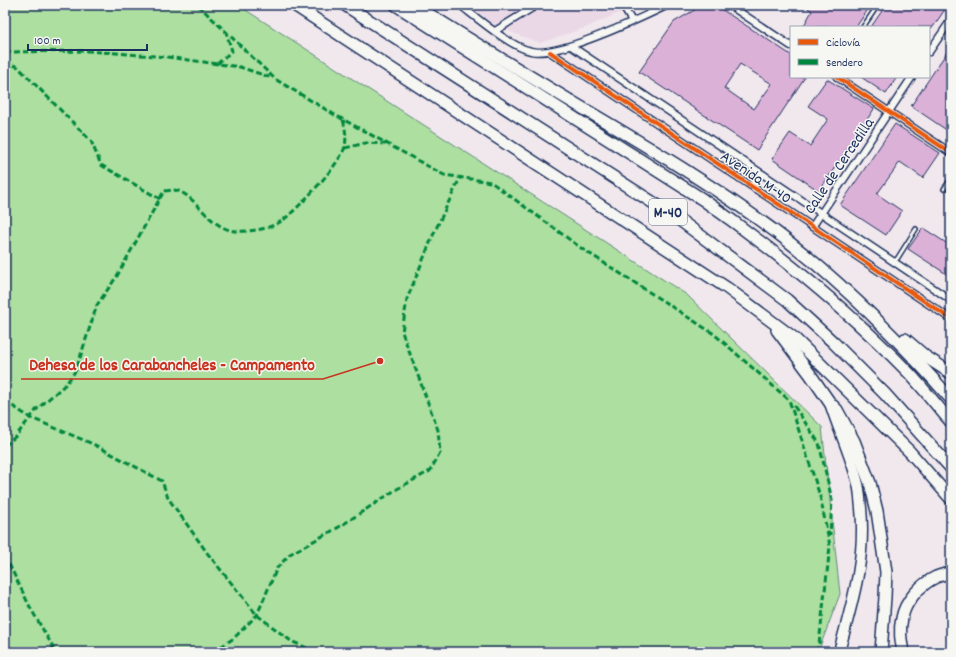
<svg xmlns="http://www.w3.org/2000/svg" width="956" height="657" viewBox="0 0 956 657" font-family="Dekko,sans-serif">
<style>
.built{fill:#ead8e7}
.green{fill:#acdfa0;stroke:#64877f}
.building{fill:#dbb1d8;stroke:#1b2f5e;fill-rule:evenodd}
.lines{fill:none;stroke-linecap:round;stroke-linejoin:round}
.service-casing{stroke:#1b2f5e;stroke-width:6}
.minor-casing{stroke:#1b2f5e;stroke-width:9}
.trunk-casing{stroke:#1b2f5e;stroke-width:13}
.motorway-casing{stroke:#1b2f5e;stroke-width:14}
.service{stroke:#f6f6f2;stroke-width:3}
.minor{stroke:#f6f6f2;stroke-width:6}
.trunk{stroke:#f6f6f2;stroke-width:10}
.motorway{stroke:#f6f6f2;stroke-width:11}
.quiet{stroke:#00873e;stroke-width:3;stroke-dasharray:6 3;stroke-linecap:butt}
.cycleway-casing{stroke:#f6f6f2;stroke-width:6}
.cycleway{stroke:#e8590c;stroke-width:4}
.labels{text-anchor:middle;stroke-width:3;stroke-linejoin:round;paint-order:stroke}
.shield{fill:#f6f6f2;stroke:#5d6b8a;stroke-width:1}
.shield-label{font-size:15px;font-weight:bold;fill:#1b2f5e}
.street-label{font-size:16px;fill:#1b2f5e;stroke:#f6f6f2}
.leader{fill:none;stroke:#c8321e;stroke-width:1.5}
.callout-dot{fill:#c8321e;stroke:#f6f6f2;stroke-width:1.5}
.callout-label{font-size:17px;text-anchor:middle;font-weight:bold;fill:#c8321e;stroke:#f6f6f2;stroke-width:3;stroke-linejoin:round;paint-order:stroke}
</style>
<rect width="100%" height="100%" fill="#f1e8ed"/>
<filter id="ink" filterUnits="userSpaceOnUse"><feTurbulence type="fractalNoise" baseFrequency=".025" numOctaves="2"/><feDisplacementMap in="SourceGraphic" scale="8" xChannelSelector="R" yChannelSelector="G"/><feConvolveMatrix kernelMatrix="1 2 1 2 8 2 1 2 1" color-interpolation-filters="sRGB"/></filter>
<g filter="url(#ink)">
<!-- built -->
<path class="built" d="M467,5h170l-52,23 -45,15 -42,-16z"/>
<!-- green -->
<path class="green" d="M5,5h233l449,290 135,132 18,167 -22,58h-813z"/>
<!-- building -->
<g class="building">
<path d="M703,5h12l76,50v22h14l-48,73 -118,-78 35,-50zM740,64l32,20 -18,25 -30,-21z"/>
<path d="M804,5h67l-15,22h-53l9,-16z"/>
<path d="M886,5h62l-15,22h-62z"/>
<path d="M951,46v87l-40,-27z"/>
<path d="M861,77h36l-11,17z"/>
<path d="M827,79l47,30 -55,82 -47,-32 18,-26 20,13 18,-27 -20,-13z"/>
<path d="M895,124l45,29 -17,25 -23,-16 -23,32 25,17 -16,24 -46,-30z"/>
<path d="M923,228l28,18v31l-43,-28z"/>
</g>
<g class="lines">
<!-- service casing -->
<g class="service-casing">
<g id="service">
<path d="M863,27l15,-22"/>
<path d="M944,189l7,-10"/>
<path d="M893,261l4,-2 19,-30"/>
</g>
</g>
<!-- minor casing -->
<g class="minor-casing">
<g id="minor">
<path d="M460,5c17,13 51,42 71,46 27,7 110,-33 137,-46"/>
<path d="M622,5l10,16"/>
<path d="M729,5l62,41"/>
<path d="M495,31l42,-26"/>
<path d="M571,46l380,254"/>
<path d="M550,52l401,267"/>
<path d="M929,52l22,-32"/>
<path d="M837,77l114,76"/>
<path d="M755,189l-1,-7 3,-6 7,-1"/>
<path d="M812,227l100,-150"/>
</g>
</g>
<!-- trunk casing -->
<g class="trunk-casing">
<path id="trunk" d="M830,403c9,28 21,53 28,81 2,8 2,16 3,24 5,53 -9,94 -22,144"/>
</g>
<!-- motorway casing -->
<g class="motorway-casing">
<g id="motorway">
<path d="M294,5l433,283 67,50 116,114 41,47"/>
<path d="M345,5l332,213 110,82 46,42 52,52 66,74"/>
<path d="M396,5l306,194c74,52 144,109 207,174 15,16 28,33 42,49"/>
<path d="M414,5c53,33 106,66 160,98 74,44 148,87 215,139 60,47 112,100 162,157"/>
<path d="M777,330l33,44 20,29 7,7 17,31 16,42 7,28 9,61 -1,25 -4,55"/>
<path d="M905,339l21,18 25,16"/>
<path d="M903,652c-2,-11 -4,-22 -1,-34 3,-17 19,-34 34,-41 5,-2 10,-3 15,-5"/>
</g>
</g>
<!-- service -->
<use href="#service" class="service"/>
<!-- minor -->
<use href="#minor" class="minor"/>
<!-- trunk -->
<use href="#trunk" class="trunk"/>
<!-- motorway -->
<use href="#motorway" class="motorway"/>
<!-- quiet -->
<g class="quiet">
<path d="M198,5l77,74 60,36 109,60 47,7 90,66 133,86 75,66 31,96 10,50 -11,98 -3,8"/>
<path d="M5,52l84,-1 78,6 73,10 32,11"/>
<path d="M5,61l13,6 73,74 10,24 59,34"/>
<path d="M217,64l15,-13 -6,-19"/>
<path d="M345,148l21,-5 20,1"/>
<path d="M5,401l24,16 64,27 69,37 6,17 40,56 49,61 34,26 25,11"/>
<path d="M794,406l25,37 13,57 -2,35"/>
<path d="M5,446l11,-10 21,-27 29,-25 10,-14 21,-65 20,-29 47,-85c3,0 7,-1 10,-1 22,3 34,39 62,41 14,1 35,-2 47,-11 13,-9 60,-59 62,-74 2,-9 0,-18 -2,-27"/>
<path d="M5,556l26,53 25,43"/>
<path d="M213,652l21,-14 23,-23 20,-47 13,-14 49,-27 58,-38 33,-18 10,-18 -2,-23 -36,-98 5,-33 27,-66 26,-55"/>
</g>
<!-- cycleway casing -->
<g class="cycleway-casing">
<g id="cycleway">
<path d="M550,52l401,267"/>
<path d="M837,77l114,76"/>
</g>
</g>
<!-- cycleway -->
<use href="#cycleway" class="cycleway"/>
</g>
</g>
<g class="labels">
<!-- shield labels -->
<rect class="shield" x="649" y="199" width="38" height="26" rx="3"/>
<g class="shield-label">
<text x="668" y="217">M-40</text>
</g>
<!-- street labels -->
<g class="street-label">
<text transform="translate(838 165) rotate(-56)" y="6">Calle de Cercedilla</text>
<text transform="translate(757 176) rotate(34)" y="6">Avenida M-40</text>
</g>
</g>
<!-- callouts -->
<path class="leader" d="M380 361L323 379H21"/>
<circle class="callout-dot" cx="380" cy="361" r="4"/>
<g class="callout-label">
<text x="172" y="370">Dehesa de los Carabancheles - Campamento</text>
</g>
<!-- margin -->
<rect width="956" height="657" fill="none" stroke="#f6f6f2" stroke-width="20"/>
<rect x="10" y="10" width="936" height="637" fill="none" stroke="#1b2f5e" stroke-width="1.5" filter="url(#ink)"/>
<!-- legend -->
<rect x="790" y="26" width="140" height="52" fill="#f6f6f2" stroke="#9ea6b7"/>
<rect x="798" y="39" width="20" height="6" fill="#e8590c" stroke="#9ea6b7"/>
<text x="826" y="46" font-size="12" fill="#1b2f5e">Ciclovía</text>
<rect x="798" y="59" width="20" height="6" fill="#00873e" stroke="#9ea6b7"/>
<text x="826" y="66" font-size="12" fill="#1b2f5e">Sendero</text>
<!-- scale -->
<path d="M28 44v6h119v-6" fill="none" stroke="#1b2f5e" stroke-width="2"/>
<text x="34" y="44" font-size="12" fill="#1b2f5e" stroke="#f6f6f2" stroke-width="3" paint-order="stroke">100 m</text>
</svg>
